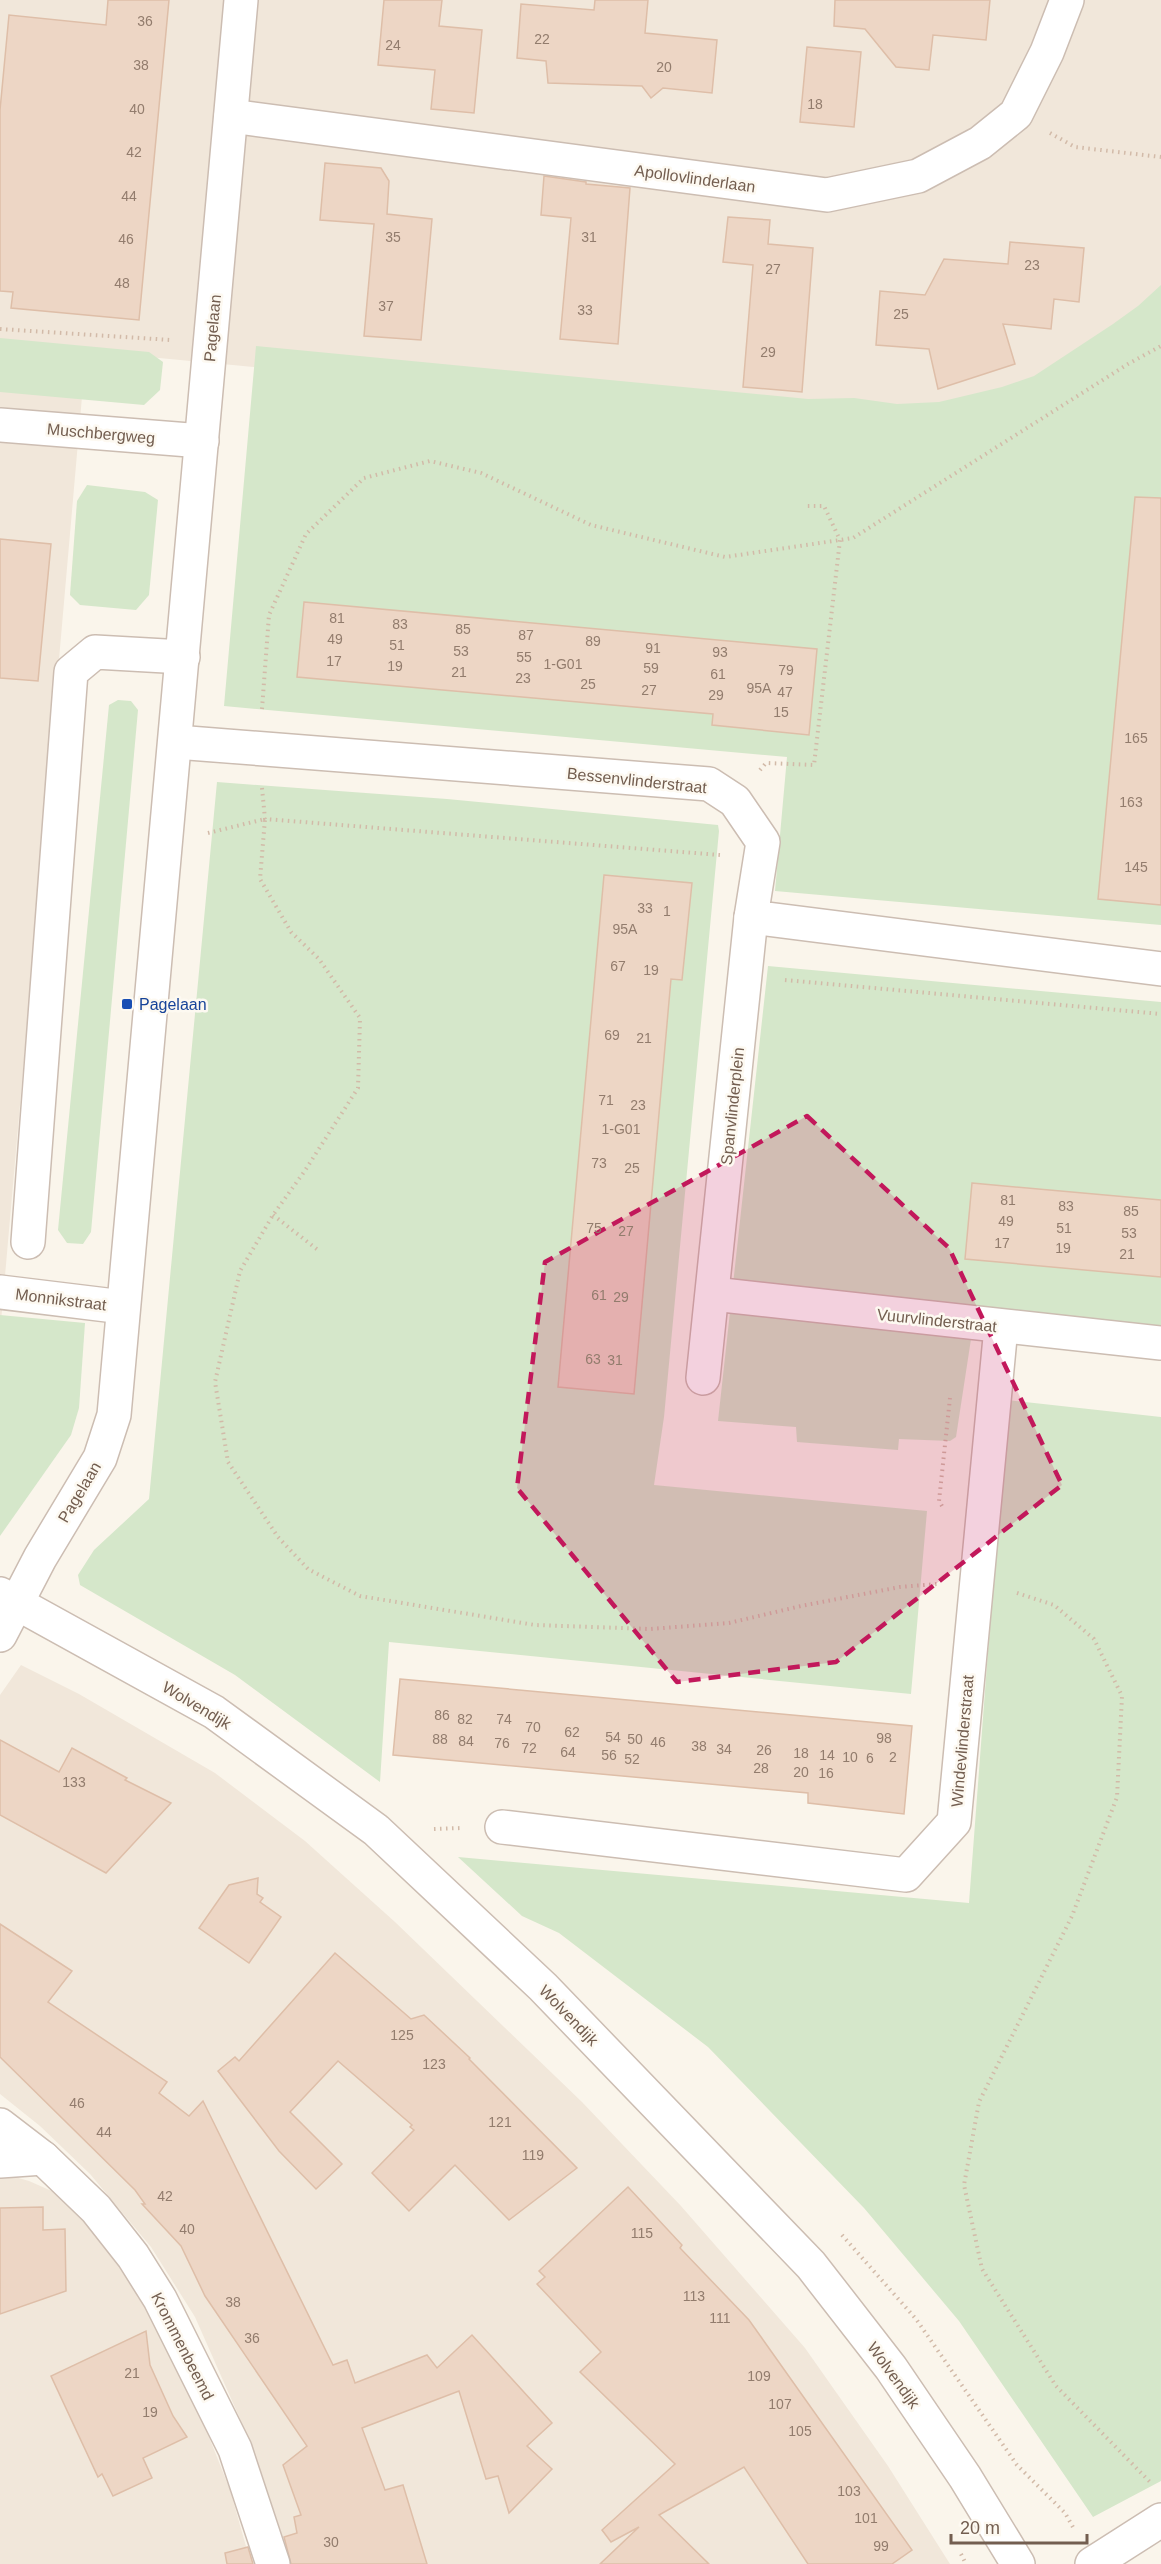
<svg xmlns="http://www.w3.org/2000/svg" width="1161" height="2564" viewBox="0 0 1161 2564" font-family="Arial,sans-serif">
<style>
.residential{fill:#f1e7da}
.green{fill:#d5e7ca}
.building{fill:#edd6c5;stroke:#debea8;stroke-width:1.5}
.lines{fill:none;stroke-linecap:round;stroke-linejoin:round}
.minor-casing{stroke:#ccbdb2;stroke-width:36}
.path{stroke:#d2baa8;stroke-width:4;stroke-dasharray:1.5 4.5;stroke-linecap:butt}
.minor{stroke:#fff;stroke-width:33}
.marked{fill:#c2185b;fill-opacity:0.2;stroke:#c2185b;stroke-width:4.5;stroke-dasharray:12 8;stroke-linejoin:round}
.transit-dot{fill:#1a4fb4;stroke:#fdf9f1;stroke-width:2}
.labels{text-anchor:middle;stroke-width:5;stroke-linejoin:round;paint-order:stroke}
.number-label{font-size:14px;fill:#927c6d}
.street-label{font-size:16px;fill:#735e50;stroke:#fdf9f1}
.transit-label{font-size:16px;fill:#164399;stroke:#fdf9f1;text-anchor:start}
</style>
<rect width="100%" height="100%" fill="#faf5eb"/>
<!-- residential -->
<g class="residential">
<path d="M0,0h1161v467l-239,-36 -836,-80 -86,982z"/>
<path d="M21,1665l58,29 136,79 90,68 90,81 187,180 99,104 124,142 83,118 62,98h-658l-40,-118 -57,-129 -44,-70 -61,-73 -50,-48 -40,-32v-399z"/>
<path d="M0,2175h8l21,6 25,11 36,33 63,91 43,88 34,86 21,74h-251z"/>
</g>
<!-- green -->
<g class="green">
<path d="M1161,285v640l-386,-34 12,-134 -563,-51 32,-360 552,53 46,-1 43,6 42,-2 63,-15 32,-11 79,-52 25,-18z"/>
<path d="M0,338l149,14 14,10 -3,28 -16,15 -144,-13z"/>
<path d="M87,485l58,7 13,8 -9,95 -13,15 -56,-5 -10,-10 7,-94z"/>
<path d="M118,700l13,1 7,9 -47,522 -8,12 -16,-1 -9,-13 51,-525z"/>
<path d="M217,782l230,17 271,26 1,6 -55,586 -10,68 273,26 -16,183 -522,-52 -9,140 -145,-107 -155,-90 -2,-10 16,-25 55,-51z"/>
<path d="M768,966l393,36v326l-186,-15 -19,124 -6,4 -51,-2 -1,11 -101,-8 -1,-15 -78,-6z"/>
<path d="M0,1315l85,8 -6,85 -8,27 -71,101z"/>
<path d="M1007,1400l154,17v1064l-68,36 -134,-196 -95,-113 -156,-161 -149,-114 -37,-17 -64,-59 511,46z"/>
</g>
<!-- building -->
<g class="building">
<path d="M108,0h61l-30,320 -128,-12 2,-16 -13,-1v-181l9,-95 97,10z"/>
<path d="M384,0h58l-3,26 43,4 -8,83 -43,-4 4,-39 -57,-5z"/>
<path d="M595,0h53l-3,33 72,7 -5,53 -49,-5 -12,10 -9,-12 -94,-3 -2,-22 -29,-3 4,-54 73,6z"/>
<path d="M835,0h155l-4,40 -53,-5 -4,35 -33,-3 -31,-38 -31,-3z"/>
<path d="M807,47l54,5 -7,75 -54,-5z"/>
<path d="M325,163l56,5 8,13 -2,33 45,5 -11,121 -57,-4 10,-112 -54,-4z"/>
<path d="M544,176l42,6v2l44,4 -12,156 -58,-5 11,-121 -30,-3z"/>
<path d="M728,217l42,3 -2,24 45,4 -11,144 -59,-5 10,-122 -30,-3z"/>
<path d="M1010,242l74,6 -5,54 -25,-3 -3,30 -48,-5 12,40 -77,25 -9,-40 -53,-4 4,-54 45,4 19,-36 64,5z"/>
<path d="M1135,497l26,1v407l-63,-6z"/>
<path d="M0,539l51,5 -13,137 -38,-3z"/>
<path d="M304,602l513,47 -8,86 -97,-10 1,-11 -416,-37z"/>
<path d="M604,875l88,8 -10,97 -11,-1 -37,415 -76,-7z"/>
<path d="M972,1183l189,17v77l-196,-18z"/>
<path d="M400,1679l512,47 -8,88 -96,-11v-10l-415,-38z"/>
<path d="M0,1740l59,32 13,-24 55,30 -2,2 46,23 -65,70 -106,-58z"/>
<path d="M258,1878l-1,16 6,4 -3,4 21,15 -32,46 -50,-35 30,-43z"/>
<path d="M0,1924l72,47 -24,31 119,80 -8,11 30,23 14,-15 130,264 14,-5 8,23 72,-28 10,13 35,-33 80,88 -25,23 25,23 -43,44 -11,-37 -12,3 -27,-88 -97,37 23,62 18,-5 24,79h-136l-7,-27 13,-4 -3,-16 7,-2 -18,-50 24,-19 -102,-150 -24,-50 -39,-42h3l-10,-14 -135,-133z"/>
<path d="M335,1953l76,66 13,-4 46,43 -1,1 108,109 -68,52 -54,-55 -46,46 -37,-38 42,-43 -4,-3 2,-2 -74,-64 -48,51 52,52 -26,25 -37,-38 -61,-80 17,-14 4,4z"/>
<path d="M628,2187l54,58 -2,3 69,72 163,230 -20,14h-84l-64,-97 -85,48 50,49h-109l39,-37 -28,15 -9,-12 73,-66 -95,-92 21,-20 -64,-68 8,-7 -6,-6z"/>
<path d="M43,2207v23l22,-1 1,62 -66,23v-106z"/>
<path d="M146,2331l4,34 23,51 14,21 -44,21 9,20 -39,18 -11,-22 -4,3 -47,-101z"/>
<path d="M248,2547l5,17h-26l-2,-11z"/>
</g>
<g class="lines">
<!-- minor casing -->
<g class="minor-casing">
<g id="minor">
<path d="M231,116l596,79 91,-19 62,-33 36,-29 31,-62 20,-52"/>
<path d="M0,425l202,16"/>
<path d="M176,742l533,42 26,17 28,41 -12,75 410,52"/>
<path d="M28,1242l43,-570 24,-20 88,5"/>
<path d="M0,1292l123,15"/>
<path d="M713,1294l448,49"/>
<path d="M703,1378l48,-461"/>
<path d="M0,1594l214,118 162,118 167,157 268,278 80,103 74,109 53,87"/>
<path d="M0,1635l40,-77 60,-100 14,-43 127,-1415"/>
<path d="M502,1827l404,48 48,-53 47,-495"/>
<path d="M0,2125l43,33 53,51 37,47 27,43 75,150 38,115"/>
<path d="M0,2161l43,-3"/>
<path d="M1092,2564l69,-44"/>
</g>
</g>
<!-- path -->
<g class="path">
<path d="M1050,133l25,14 86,10"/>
<path d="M0,329l171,11"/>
<path d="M262,709l7,-94 37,-81 58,-56 66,-17 51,12 110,52 134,32 115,-17 13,-2 275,-174 33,-18"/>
<path d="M760,770l6,-7 48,2 26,-225 -16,-34h-20"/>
<path d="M262,788l3,31 455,36"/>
<path d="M208,833l57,-14 -5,60 31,53 28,27 41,59 -2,70 -54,84 -31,43 -33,56 -25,111 13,80 50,75 30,32 52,27 175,29 115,4 79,-6 72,-17 99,-19 37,-3"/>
<path d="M785,980l376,34"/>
<path d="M273,1215l45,35"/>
<path d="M942,1506l-3,-5 11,-103"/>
<path d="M1017,1593l37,12 40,34 28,57 -5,101 -45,119 -93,186 -15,83 18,84 74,117 94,96"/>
<path d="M434,1829l28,-1"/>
<path d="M842,2235l74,84 101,146 48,48 9,16"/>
<path d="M961,2554l5,10"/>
</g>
<!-- minor -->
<use href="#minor" class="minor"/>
</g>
<!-- marked area -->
<path class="marked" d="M807,1116l142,132 113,237 -226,177 -159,20 -160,-194 28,-226z"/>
<!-- markers -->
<rect class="transit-dot" x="121" y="998" width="12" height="12" rx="3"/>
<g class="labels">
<!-- number labels -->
<g class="number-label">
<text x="145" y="26">36</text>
<text x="542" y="44">22</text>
<text x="393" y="50">24</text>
<text x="141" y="70">38</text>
<text x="664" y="72">20</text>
<text x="815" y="109">18</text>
<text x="137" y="114">40</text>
<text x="134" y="157">42</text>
<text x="129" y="201">44</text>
<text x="393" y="242">35</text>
<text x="589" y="242">31</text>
<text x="126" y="244">46</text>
<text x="1032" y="270">23</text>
<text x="773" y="274">27</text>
<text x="122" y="288">48</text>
<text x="386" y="311">37</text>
<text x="585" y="315">33</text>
<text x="901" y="319">25</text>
<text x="768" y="357">29</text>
<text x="337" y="623">81</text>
<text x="400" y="629">83</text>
<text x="463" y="634">85</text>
<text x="526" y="640">87</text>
<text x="335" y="644">49</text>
<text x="593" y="646">89</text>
<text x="397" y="650">51</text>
<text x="653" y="653">91</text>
<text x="461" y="656">53</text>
<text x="720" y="657">93</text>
<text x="524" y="662">55</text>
<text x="334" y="666">17</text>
<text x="563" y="669">1-G01</text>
<text x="395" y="671">19</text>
<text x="651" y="673">59</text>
<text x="786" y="675">79</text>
<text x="459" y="677">21</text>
<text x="718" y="679">61</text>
<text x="523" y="683">23</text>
<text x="588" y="689">25</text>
<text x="759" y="693">95A</text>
<text x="649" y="695">27</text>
<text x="785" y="697">47</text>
<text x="716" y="700">29</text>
<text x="781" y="717">15</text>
<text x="1136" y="743">165</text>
<text x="1131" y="807">163</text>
<text x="1136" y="872">145</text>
<text x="645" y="913">33</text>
<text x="667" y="916">1</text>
<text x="625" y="934">95A</text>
<text x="618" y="971">67</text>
<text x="651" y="975">19</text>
<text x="612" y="1040">69</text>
<text x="644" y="1043">21</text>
<text x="606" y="1105">71</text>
<text x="638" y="1110">23</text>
<text x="621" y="1134">1-G01</text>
<text x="599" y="1168">73</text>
<text x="632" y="1173">25</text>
<text x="1008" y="1205">81</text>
<text x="1066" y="1211">83</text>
<text x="1131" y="1216">85</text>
<text x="1006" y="1226">49</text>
<text x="594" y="1233">75</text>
<text x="1064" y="1233">51</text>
<text x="626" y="1236">27</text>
<text x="1129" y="1238">53</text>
<text x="1002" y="1248">17</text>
<text x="1063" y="1253">19</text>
<text x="1127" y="1259">21</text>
<text x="599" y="1300">61</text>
<text x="621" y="1302">29</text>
<text x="593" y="1364">63</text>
<text x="615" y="1365">31</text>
<text x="442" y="1720">86</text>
<text x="465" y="1724">82</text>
<text x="504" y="1724">74</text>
<text x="533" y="1732">70</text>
<text x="572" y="1737">62</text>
<text x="613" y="1742">54</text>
<text x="884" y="1743">98</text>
<text x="440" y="1744">88</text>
<text x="635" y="1744">50</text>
<text x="466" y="1746">84</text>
<text x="658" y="1747">46</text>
<text x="502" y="1748">76</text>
<text x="699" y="1751">38</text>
<text x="529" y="1753">72</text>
<text x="724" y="1754">34</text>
<text x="764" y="1755">26</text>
<text x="568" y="1757">64</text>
<text x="801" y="1758">18</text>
<text x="609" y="1760">56</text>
<text x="827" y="1760">14</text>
<text x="850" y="1762">10</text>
<text x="893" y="1762">2</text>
<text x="870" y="1763">6</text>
<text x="632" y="1764">52</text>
<text x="761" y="1773">28</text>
<text x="801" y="1777">20</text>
<text x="826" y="1778">16</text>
<text x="74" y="1787">133</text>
<text x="402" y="2040">125</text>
<text x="434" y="2069">123</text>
<text x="77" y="2108">46</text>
<text x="500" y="2127">121</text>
<text x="104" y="2137">44</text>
<text x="533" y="2160">119</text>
<text x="165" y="2201">42</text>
<text x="187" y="2234">40</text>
<text x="642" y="2238">115</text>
<text x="694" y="2301">113</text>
<text x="233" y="2307">38</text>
<text x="720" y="2323">111</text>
<text x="252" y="2343">36</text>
<text x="132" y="2378">21</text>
<text x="759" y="2381">109</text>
<text x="780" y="2409">107</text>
<text x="150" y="2417">19</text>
<text x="800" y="2436">105</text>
<text x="849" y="2496">103</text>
<text x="866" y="2523">101</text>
<text x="331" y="2547">30</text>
<text x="881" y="2551">99</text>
</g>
<!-- street labels -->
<g class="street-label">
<text transform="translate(695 178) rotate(8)" y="6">Apollovlinderlaan</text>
<text transform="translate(212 328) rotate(-85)" y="6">Pagelaan</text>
<text transform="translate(101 433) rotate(5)" y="6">Muschbergweg</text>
<text transform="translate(637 780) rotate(6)" y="6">Bessenvlinderstraat</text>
<text transform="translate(732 1106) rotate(-84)" y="6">Spanvlinderplein</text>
<text transform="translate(61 1299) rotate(7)" y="6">Monnikstraat</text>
<text transform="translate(937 1320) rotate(6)" y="6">Vuurvlinderstraat</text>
<text transform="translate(79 1492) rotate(-59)" y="6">Pagelaan</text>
<text transform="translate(197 1705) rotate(31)" y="6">Wolvendijk</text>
<text transform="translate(962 1741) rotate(-85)" y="6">Windevlinderstraat</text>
<text transform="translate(569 2015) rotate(46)" y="6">Wolvendijk</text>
<text transform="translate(183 2346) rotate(63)" y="6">Krommenbeemd</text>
<text transform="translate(894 2375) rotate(54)" y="6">Wolvendijk</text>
</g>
<!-- transit labels -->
<g class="transit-label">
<text x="139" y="1010">Pagelaan</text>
</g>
</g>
<!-- scale -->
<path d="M951 2534v9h136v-9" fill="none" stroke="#735e50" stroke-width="3"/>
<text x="960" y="2534" font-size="18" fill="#735e50" stroke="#fdf9f1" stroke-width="4.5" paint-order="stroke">20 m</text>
</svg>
